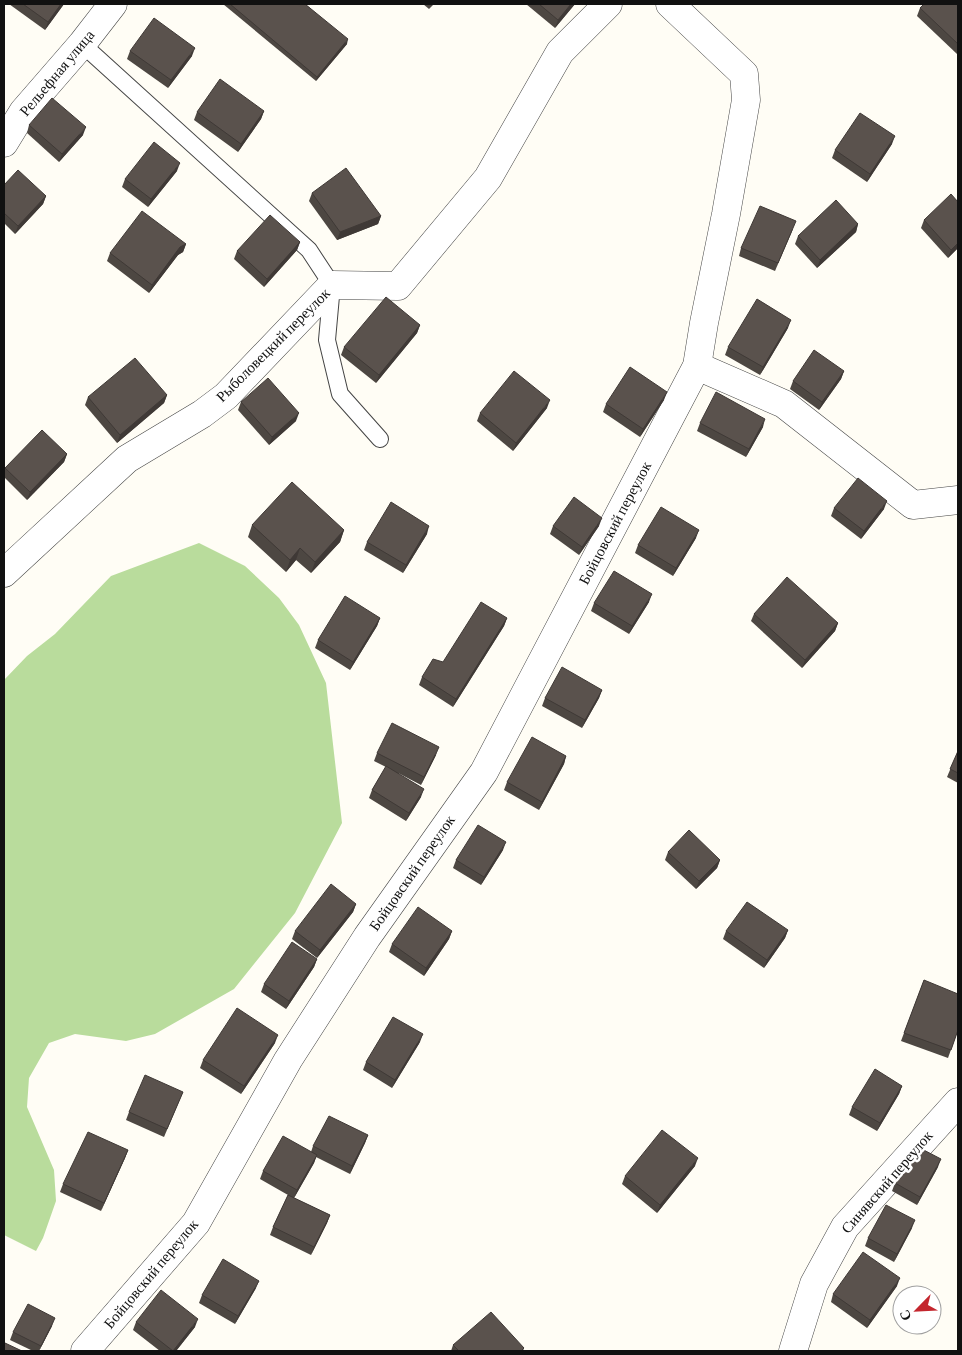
<svg xmlns="http://www.w3.org/2000/svg" width="962" height="1355" viewBox="0 0 962 1355" font-family="'Crimson Pro',serif">
<style>
.forest{fill:#b9dc9c}
.lines{fill:none;stroke-linecap:round;stroke-linejoin:round}
.service-casing{stroke:#444;stroke-width:18}
.minor-casing{stroke:#444;stroke-width:29}
.service{stroke:#fff;stroke-width:16}
.minor{stroke:#fff;stroke-width:28}
.wall{fill:#4d4742}
.shaded-wall{fill:#3f3936}
.building{fill:#5a524d;stroke:#3f3936}
.labels{text-anchor:middle;stroke-width:5;stroke-linejoin:round;paint-order:stroke}
.street-label{font-size:15px;fill:#111;stroke:#fff}
</style>
<rect width="100%" height="100%" fill="#fffdf5"/>
<!-- forest -->
<path class="forest" d="M199,543l46,23 34,32 20,27 27,58 16,140 -47,90 -61,76 -79,45 -29,7 -51,-7 -26,9 -20,35 -2,29 27,63 2,31 -13,37 -7,13 -32,-16v-555l23,-24 28,-22 56,-58z"/>
<g class="lines">
<!-- service casing -->
<g class="service-casing">
<path id="service" d="M82,44l227,206 23,35 -5,55 13,54 40,45"/>
</g>
<!-- minor casing -->
<g class="minor-casing">
<g id="minor">
<path d="M4,143l19,-31 59,-68 31,-40"/>
<path d="M697,366l87,38 129,101 45,-5"/>
<path d="M4,573l123,-114 75,-45 24,-18 106,-111 66,1 90,-108 72,-126 48,-48"/>
<path d="M85,1351l111,-128 92,-163 79,-123 117,-165 213,-406 7,-43 22,-109 20,-114 -2,-26 -74,-70"/>
<path d="M793,1351l21,-67 31,-57 113,-125"/>
</g>
</g>
<!-- service -->
<use href="#service" class="service"/>
<!-- minor -->
<use href="#minor" class="minor"/>
</g>
<!-- wall -->
<g class="wall">
<path d="M9,4h55l-19,26z"/>
<path d="M223,4h82l42,40 -31,37z"/>
<path d="M423,4h11l-5,5z"/>
<path d="M526,4h49l-20,24z"/>
<path d="M958,4v48l-1,2 -40,-38 3,-8z"/>
<path d="M130,51l62,5 -24,32 -41,-29z"/>
<path d="M264,111l-3,8 -23,33 -44,-32 3,-8z"/>
<path d="M29,125l54,10 -24,27 -32,-29z"/>
<path d="M892,144l-25,38 -35,-24 3,-8z"/>
<path d="M177,171l-29,36 -26,-20 3,-8z"/>
<path d="M4,185l42,11 -3,8 -28,30 -11,-11z"/>
<path d="M312,193l69,23 -3,8 -41,16 -28,-39z"/>
<path d="M958,202v46l-10,10 -27,-30 3,-8z"/>
<path d="M858,224l-2,8 -39,36 -22,-24 3,-8z"/>
<path d="M793,229l-18,42 -36,-15 2,-8z"/>
<path d="M300,242l-3,8 -33,37 -30,-28 3,-8z"/>
<path d="M186,244l-3,8 -5,3 -29,38 -42,-32 3,-8z"/>
<path d="M420,325l-3,8 -41,50 -35,-28 3,-8z"/>
<path d="M788,328l-28,47 -35,-20 3,-8z"/>
<path d="M844,371l-3,8 -22,31 -29,-21 3,-8z"/>
<path d="M167,395l-3,8 -47,40 -32,-38 3,-8z"/>
<path d="M664,400l-24,37 -37,-25 3,-8z"/>
<path d="M241,402l55,19 -27,24 -31,-35z"/>
<path d="M547,408l-34,43 -36,-30 3,-8z"/>
<path d="M700,423l63,4 -17,30 -49,-26z"/>
<path d="M67,454l-3,8 -37,38 -23,-23v-6l1,-3z"/>
<path d="M834,508l50,1 -23,30 -30,-23z"/>
<path d="M252,525l92,5 -4,12 -29,31 -15,-13 -10,12 -38,-35z"/>
<path d="M553,526h46l-20,29 -29,-21z"/>
<path d="M427,534l-24,39 -39,-23 3,-8z"/>
<path d="M696,538l-23,38 -38,-23 3,-8z"/>
<path d="M649,602l-20,32 -38,-23 3,-8z"/>
<path d="M754,614l84,9 -3,8 -33,37 -51,-47z"/>
<path d="M380,618l-3,8 -27,44 -35,-22 3,-8z"/>
<path d="M507,618l-3,8 -51,81 -34,-22 3,-8z"/>
<path d="M602,690l-3,8 -17,30 -40,-22 3,-8z"/>
<path d="M958,751v32l-11,-6z"/>
<path d="M377,753l59,2 -15,30 -23,-12 23,24 -15,24 -37,-23 3,-8 14,-23 -12,-6z"/>
<path d="M566,756l-2,8 -25,46 -35,-20 3,-8z"/>
<path d="M503,850l-22,35 -28,-17 3,-8z"/>
<path d="M668,852l52,8 -3,8 -21,21 -31,-29z"/>
<path d="M356,904l-3,8 -36,46 -25,-19 3,-8z"/>
<path d="M788,930l-3,8 -21,30 -41,-29 3,-8z"/>
<path d="M452,931l-3,8 -25,37 -35,-24 3,-8z"/>
<path d="M317,959l-3,8 -28,42 -25,-17 3,-8z"/>
<path d="M924,980l34,50 -10,28 -47,-17z"/>
<path d="M420,1042l-28,46 -29,-18 3,-8z"/>
<path d="M275,1043l-34,51 -41,-26 3,-8z"/>
<path d="M902,1086l-3,8 -22,37 -28,-16 3,-8z"/>
<path d="M183,1092l-19,45 -38,-17 3,-8z"/>
<path d="M368,1135l-3,8 -15,31 -34,-17 -2,6 -20,35 36,17 -3,8 -16,32 -41,-20 3,-8 15,-32 -28,-16 3,-8 48,-19 2,-6z"/>
<path d="M128,1150l-3,8 -24,53 -41,-19 3,-8z"/>
<path d="M695,1166l-38,47 -35,-29 3,-8z"/>
<path d="M938,1167l-21,38 -25,-14 3,-8z"/>
<path d="M912,1228l-18,34 -29,-16 3,-8z"/>
<path d="M897,1286l-30,42 -36,-26 2,-8z"/>
<path d="M256,1288l-21,36 -36,-21 3,-8z"/>
<path d="M136,1322l59,5 -19,24h-16l-27,-21z"/>
<path d="M52,1326l-13,25h-6l-23,-11 3,-8z"/>
<path d="M453,1345l71,3 -1,3h-72z"/>
</g>
<!-- shaded-wall -->
<g class="shaded-wall">
<path d="M61,4h3l-19,26 3,-8z"/>
<path d="M571,4h4l-20,24 3,-8z"/>
<path d="M348,39l-1,5 -31,37 1,-4z"/>
<path d="M195,48l-3,8 -24,32 3,-8z"/>
<path d="M264,111l-3,8 -23,33 3,-8z"/>
<path d="M86,127l-3,8 -24,27 3,-8z"/>
<path d="M895,136l-3,8 -25,38 3,-8z"/>
<path d="M180,163l-3,8 -29,36 3,-8z"/>
<path d="M46,196l-3,8 -28,30 3,-8z"/>
<path d="M381,216l-3,8 -41,16 3,-8z"/>
<path d="M858,224l-2,8 -39,36 3,-8z"/>
<path d="M300,242l-3,8 -33,37 3,-8z"/>
<path d="M958,243v5l-10,10 3,-8z"/>
<path d="M186,244l-3,8 -5,3 -29,38 3,-8 28,-38z"/>
<path d="M791,320l-3,8 -28,47 3,-8z"/>
<path d="M420,325l-3,8 -41,50 3,-8z"/>
<path d="M844,371l-3,8 -22,31 3,-8z"/>
<path d="M667,392l-3,8 -24,37 3,-8z"/>
<path d="M167,395l-3,8 -47,40 3,-8z"/>
<path d="M550,400l-3,8 -34,43 3,-8z"/>
<path d="M299,413l-3,8 -27,24 3,-8z"/>
<path d="M765,419l-2,8 -17,30 3,-8z"/>
<path d="M67,454l-3,8 -37,38 3,-8z"/>
<path d="M887,501l-3,8 -23,30 3,-8z"/>
<path d="M602,518l-3,8 -20,29 3,-8z"/>
<path d="M429,526l-2,8 -24,39 3,-8z"/>
<path d="M344,530l-4,12 -29,31 4,-11z"/>
<path d="M699,530l-3,8 -23,38 3,-8z"/>
<path d="M300,548l-4,12 -10,12 4,-12z"/>
<path d="M652,594l-3,8 -20,32 3,-8z"/>
<path d="M380,618l-3,8 -27,44 3,-8z"/>
<path d="M507,618l-3,8 -51,81 3,-8z"/>
<path d="M838,623l-3,8 -33,37 3,-8z"/>
<path d="M602,690l-3,8 -17,30 3,-8z"/>
<path d="M439,747l-3,8 -15,30 3,-8z"/>
<path d="M566,756l-2,8 -25,46 3,-8z"/>
<path d="M424,789l-3,8 -15,24 3,-8z"/>
<path d="M506,842l-3,8 -22,35 3,-8z"/>
<path d="M720,860l-3,8 -21,21 3,-8z"/>
<path d="M356,904l-3,8 -36,46 3,-8z"/>
<path d="M788,930l-3,8 -21,30 3,-8z"/>
<path d="M452,931l-3,8 -25,37 2,-8z"/>
<path d="M317,959l-3,8 -28,42 3,-8z"/>
<path d="M423,1034l-3,8 -28,46 3,-8z"/>
<path d="M278,1035l-3,8 -34,51 3,-8z"/>
<path d="M902,1086l-3,8 -22,37 3,-8z"/>
<path d="M368,1135l-3,8 -15,31 2,-8z"/>
<path d="M128,1150l-3,8 -24,53 3,-8z"/>
<path d="M317,1155l-3,8 -20,35 3,-8z"/>
<path d="M698,1158l-3,8 -38,47 3,-8z"/>
<path d="M941,1159l-3,8 -21,38 3,-8z"/>
<path d="M330,1215l-3,8 -16,32 3,-8z"/>
<path d="M915,1220l-3,8 -18,34 3,-8z"/>
<path d="M900,1278l-3,8 -30,42 3,-8z"/>
<path d="M259,1281l-3,7 -21,36 3,-8z"/>
<path d="M55,1318l-3,8 -13,25 2,-5z"/>
<path d="M198,1319l-3,8 -19,24h-3z"/>
</g>
<!-- building -->
<g class="building">
<path d="M23,4h38l-13,18z"/>
<path d="M230,4h75l43,35 -31,38z"/>
<path d="M539,4h32l-13,16z"/>
<path d="M924,4h34v40l-38,-36z"/>
<path d="M154,18l41,30 -24,32 -41,-29z"/>
<path d="M220,79l44,32 -23,33 -44,-32z"/>
<path d="M52,98l34,29 -24,27 -33,-29z"/>
<path d="M860,113l35,23 -25,38 -35,-24z"/>
<path d="M154,142l26,21 -29,36 -26,-20z"/>
<path d="M346,168l35,48 -41,16 -28,-39z"/>
<path d="M18,170l28,26 -28,30 -14,-13v-28z"/>
<path d="M951,194l7,8v41l-7,7 -27,-30z"/>
<path d="M836,200l22,24 -38,36 -22,-24z"/>
<path d="M760,206l36,15 -18,42 -37,-15z"/>
<path d="M142,211l44,33 -6,3 -28,38 -42,-32z"/>
<path d="M270,215l30,27 -33,37 -30,-28z"/>
<path d="M386,297l34,28 -41,50 -35,-28z"/>
<path d="M757,299l34,21 -28,47 -35,-20z"/>
<path d="M814,350l30,21 -22,31 -29,-21z"/>
<path d="M135,358l32,37 -47,40 -32,-38z"/>
<path d="M630,367l37,25 -24,37 -37,-25z"/>
<path d="M514,371l36,29 -34,43 -36,-30z"/>
<path d="M268,378l31,35 -27,24 -31,-35z"/>
<path d="M716,392l49,27 -16,30 -49,-26z"/>
<path d="M42,430l25,24 -37,38 -25,-24z"/>
<path d="M858,478l29,23 -23,30 -30,-23z"/>
<path d="M292,482l52,48 -29,32 -15,-14 -10,12 -38,-35z"/>
<path d="M574,497l28,21 -20,29 -29,-21z"/>
<path d="M391,502l38,24 -23,39 -39,-23z"/>
<path d="M661,507l38,23 -23,38 -38,-23z"/>
<path d="M614,571l38,23 -20,32 -38,-23z"/>
<path d="M787,577l51,46 -33,37 -51,-46z"/>
<path d="M345,596l35,22 -27,44 -35,-22z"/>
<path d="M481,602l26,16 -51,81 -34,-22 11,-18 10,3z"/>
<path d="M562,667l40,23 -17,30 -40,-22z"/>
<path d="M392,723l47,24 -15,30 -47,-24z"/>
<path d="M532,737l34,19 -24,46 -35,-20z"/>
<path d="M958,751v22l-8,-4z"/>
<path d="M386,766l38,23 -15,24 -37,-23z"/>
<path d="M478,825l28,17 -22,35 -28,-17z"/>
<path d="M689,830l31,30 -21,21 -31,-29z"/>
<path d="M331,884l25,20 -36,46 -25,-19z"/>
<path d="M747,902l41,28 -21,30 -41,-29z"/>
<path d="M418,907l34,24 -26,37 -34,-24z"/>
<path d="M292,942l25,17 -28,42 -25,-17z"/>
<path d="M924,980l34,14v36l-7,20 -47,-17z"/>
<path d="M237,1008l41,27 -34,51 -41,-26z"/>
<path d="M393,1017l30,17 -28,46 -29,-18z"/>
<path d="M875,1069l27,17 -22,37 -28,-16z"/>
<path d="M145,1075l38,17 -16,37 -38,-17z"/>
<path d="M329,1116l39,19 -16,31 -39,-20z"/>
<path d="M662,1130l36,28 -38,47 -35,-29z"/>
<path d="M88,1132l40,18 -24,53 -41,-19z"/>
<path d="M283,1136l34,19 -20,35 -34,-19z"/>
<path d="M916,1146l25,13 -21,38 -25,-14z"/>
<path d="M288,1195l42,20 -16,32 -41,-20z"/>
<path d="M886,1205l29,15 -18,34 -29,-16z"/>
<path d="M863,1252l37,26 -30,42 -37,-26z"/>
<path d="M223,1259l36,22 -21,35 -36,-21z"/>
<path d="M161,1290l37,29 -25,32 -37,-29z"/>
<path d="M28,1304l27,14 -14,28 -28,-14z"/>
<path d="M491,1312l33,36 -3,3h-62l-6,-6z"/>
<path d="M5,1343l17,8h-18v-5z"/>
</g>
<g class="labels">
<!-- street labels -->
<g class="street-label">
<text transform="translate(57 73) rotate(-50)" y="5">Рельефная улица</text>
<text transform="translate(273 345) rotate(-45)" y="5">Рыболовецкий переулок</text>
<text transform="translate(615 523) rotate(-62)" y="5">Бойцовский переулок</text>
<text transform="translate(412 873) rotate(-55)" y="5">Бойцовский переулок</text>
<text transform="translate(887 1182) rotate(-49)" y="5">Синявский переулок</text>
<text transform="translate(151 1274) rotate(-50)" y="5">Бойцовский переулок</text>
</g>
</g>
<!-- border -->
<rect width="962" height="1355" fill="none" stroke="#111111" stroke-width="10"/>
<!-- north arrow -->
<g transform="translate(917 1310) rotate(246)"><circle r="24" fill="#ffffff" stroke="#a0a0a0"/>
<path d="M0-4L9 19L0 12L-9 19Z" fill="#c4262e"/>
<text y="-8" font-size="14" font-weight="bold" text-anchor="middle" fill="#111111">С</text>
</g>
</svg>
